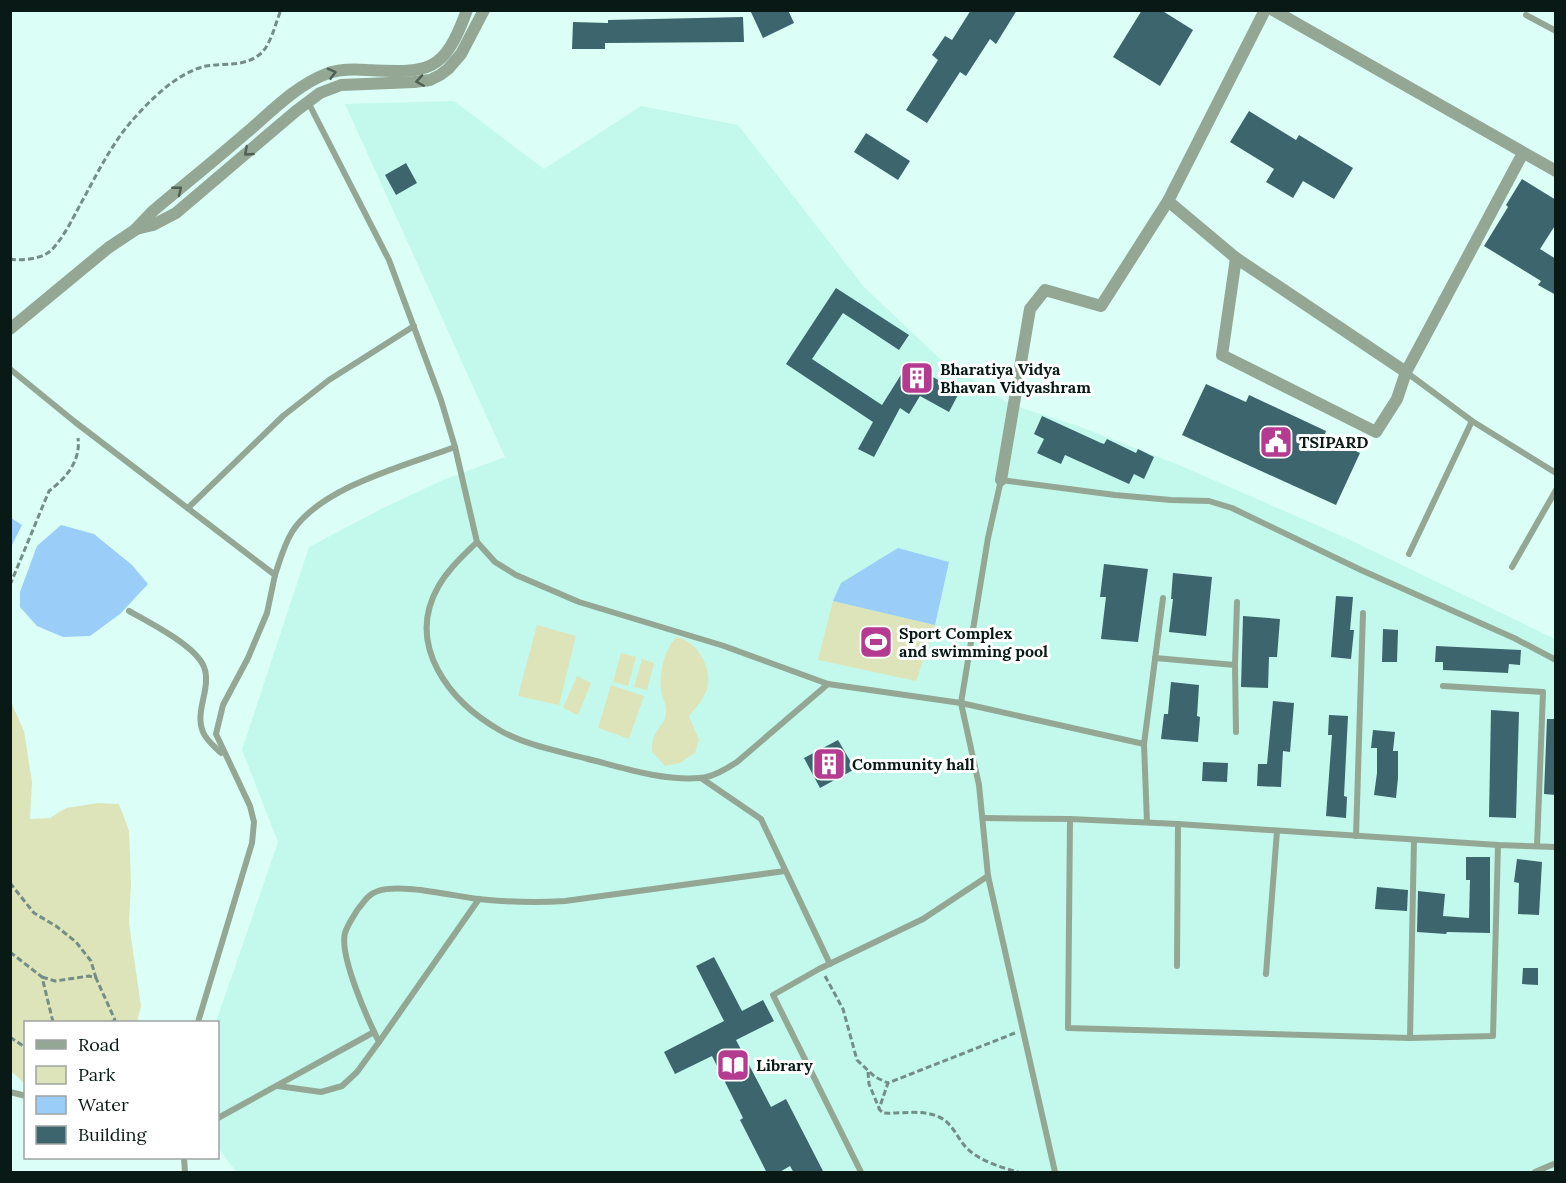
<svg xmlns="http://www.w3.org/2000/svg" width="1566" height="1183" viewBox="0 0 1566 1183" font-family="Lora,serif">
<style>
.built{fill:#c3f9ec}
.green{fill:#dee4b9}
.water{fill:#9acdf7}
.building{fill:#3c656d}
.lines{fill:none;stroke-linecap:round;stroke-linejoin:round}
.path{stroke:#738d87;stroke-width:3;stroke-dasharray:6 3;stroke-linecap:butt}
.lane{stroke:#93a794;stroke-width:6}
.street{stroke:#93a794;stroke-width:12}
.oneway{stroke:#4e6055}
.labels{text-anchor:middle;stroke-width:6;stroke-linejoin:round;paint-order:stroke}
.poi-label{font-size:16px;font-weight:bold;fill:#091a16;stroke:#fff;text-anchor:start}
</style>
<rect width="100%" height="100%" fill="#dbfff6"/>
<!-- built -->
<path class="built" d="M454,101l90,68 97,-63 97,19 126,162 75,71 71,46 65,21 104,40 165,72 211,102v533h-1317l-3,-2 -17,-22 -2,-126 62,-180 -36,-92 67,-203 74,-39 60,-28 62,-23 -160,-353z"/>
<!-- green -->
<g class="green">
<path d="M833,601l102,24 -19,56 -98,-21z"/>
<path d="M537,625l39,11 -17,69 -41,-9z"/>
<path d="M677,637c20,5 36,30 30,52 -3,10 -12,19 -18,27l10,24 -4,13 -15,10 -15,3 -13,-14c-1,-24 13,-24 14,-39 1,-8 -4,-15 -5,-23 -2,-17 4,-43 16,-53z"/>
<path d="M621,653l15,4 -8,29 -15,-4z"/>
<path d="M642,659l12,4 -7,27 -13,-3z"/>
<path d="M577,676l14,7 -13,32 -15,-7z"/>
<path d="M611,685l33,11 -15,43 -31,-11z"/>
<path d="M10,700l14,31 8,51 -2,37 20,-1 16,-10 32,-5 21,1 10,27 2,52 -2,40 12,83 -4,16h-111l-1,62 -15,-14z"/>
</g>
<!-- water -->
<g class="water">
<path d="M11,518l11,7 -11,22z"/>
<path d="M61,525l33,9 38,31 16,19 -28,30 -30,22 -27,1 -26,-11 -17,-19v-15l17,-46z"/>
<path d="M898,548l51,14 -14,63 -102,-24 8,-18z"/>
</g>
<!-- building -->
<g class="building">
<path d="M750,10h38l6,13 -31,15z"/>
<path d="M971,10h46l-21,34 -6,-5 -24,37 -6,-4 -33,51 -21,-13 32,-50 -6,-5 13,-19 7,4z"/>
<path d="M1142,10h19l32,20 -33,56 -47,-29z"/>
<path d="M743,17l1,25 -139,1v6h-33l1,-27 35,1v-3z"/>
<path d="M1249,111l47,29 3,-5 54,33 -19,31 -31,-18 -10,17 -27,-16 8,-13 -44,-27z"/>
<path d="M866,133l44,28 -12,19 -44,-28z"/>
<path d="M406,163l11,20 -21,12 -11,-20z"/>
<path d="M1522,179l34,21v24l-16,25 16,10v36l-18,-10 3,-4 -57,-35 24,-39 -2,-2z"/>
<path d="M836,288l73,47 -10,15 -56,-37 -31,46 70,46 27,-43 50,31 -10,19 -29,-16 -11,18 -9,-6 -26,49 -16,-8 15,-27 -87,-58z"/>
<path d="M1206,384l40,18 3,-7 77,36 -2,6 36,16 -24,52 -154,-70z"/>
<path d="M1042,416l59,27 3,1 3,-5 29,14 2,-4 16,8 -10,22 -10,-5 -5,10 -64,-29 -4,9 -24,-11 7,-14 -10,-5z"/>
<path d="M1104,564l44,5 -10,73 -37,-3 5,-42h-6z"/>
<path d="M1173,573l39,4 -6,59 -37,-4 4,-33h-2z"/>
<path d="M1336,596l17,1 -3,33h4l-3,29 -20,-2z"/>
<path d="M1243,616l37,3 -3,38h-8l-1,31 -27,-1z"/>
<path d="M1383,629l15,1 -1,32h-15z"/>
<path d="M1436,646l85,4 -1,15 -11,-1 -1,9 -65,-3v-8h-8z"/>
<path d="M1171,682l28,3 -2,31 3,1 -2,25 -37,-3 3,-25h4z"/>
<path d="M1273,701l21,2 -4,49 -7,-1 -2,36 -24,-1 1,-22h9z"/>
<path d="M1491,710l28,2 -3,106 -27,-1z"/>
<path d="M1329,715l19,1 -4,80 3,1 -1,21 -20,-2 6,-81h-4z"/>
<path d="M1547,719h9v76l-12,-1z"/>
<path d="M1373,730l22,2 -2,19h5v27l-2,20 -22,-3 3,-22v-25h-6z"/>
<path d="M838,740l17,29 -35,19 -16,-30z"/>
<path d="M1203,762l25,1 -1,19 -25,-1z"/>
<path d="M1466,857h24v76l-43,-1 -1,2 -29,-2 1,-41 27,3 -2,22 26,2 1,-38h-4z"/>
<path d="M1517,859l25,3 -3,53 -21,-1 1,-31 -5,-1z"/>
<path d="M1377,887l31,3 -1,21 -32,-2z"/>
<path d="M714,957l28,54 21,-11 11,21 -38,19 35,67 15,-8 38,74h-30l-4,-7 -12,7h-11l-27,-53 3,-2 -31,-62 -37,18 -11,-22 60,-31 -28,-55z"/>
<path d="M1523,968h15v17l-16,-1z"/>
</g>
<g class="lines">
<!-- path -->
<g class="path">
<path d="M10,259c11,2 27,0 36,-5 13,-7 27,-36 34,-49 15,-27 29,-57 50,-82 19,-22 46,-50 76,-57 18,-3 37,1 53,-11 12,-9 16,-31 22,-45"/>
<path d="M10,585l39,-94c17,-13 32,-30 29,-53"/>
<path d="M10,883l24,30 22,13 20,16 15,19 5,17"/>
<path d="M10,952l32,25 11,45"/>
<path d="M825,976l18,33 14,51 18,17 13,6"/>
<path d="M42,977l13,4 34,-5 7,2 19,42 -3,2"/>
<path d="M1015,1033l-127,50 -9,26 4,4c18,1 39,-4 56,4 12,5 17,18 25,28 12,15 36,22 54,27"/>
<path d="M10,1037l16,11"/>
<path d="M868,1072l1,12 10,24"/>
</g>
<!-- lane -->
<g class="lane">
<path d="M1526,15l30,16"/>
<path d="M10,369l65,53 200,153c5,-15 9,-30 17,-43 28,-45 115,-67 163,-85l-14,-47 -52,-140 -81,-158"/>
<path d="M1406,372l66,49 84,52"/>
<path d="M455,447l22,95 18,20 21,13 63,27 145,44 104,38 133,19 183,41 19,-146"/>
<path d="M188,508l95,-92 46,-36 85,-54"/>
<path d="M477,542c-14,14 -29,27 -39,45 -33,59 12,115 63,144 27,15 58,20 87,28 35,9 75,22 112,19 13,-1 26,-9 37,-16l91,-78"/>
<path d="M1409,554l63,-133"/>
<path d="M1512,567l44,-77"/>
<path d="M129,611c20,11 67,35 75,56 8,21 -10,44 -1,65 3,8 12,15 18,21"/>
<path d="M1155,658l80,7 1,67"/>
<path d="M1235,665l2,-63"/>
<path d="M1443,686l100,6 -6,154"/>
<path d="M1144,744l3,78"/>
<path d="M701,778l60,41 69,145"/>
<path d="M983,818l87,1 108,5 320,21 58,2"/>
<path d="M1070,819l-2,209 342,10 83,-2 5,-191"/>
<path d="M1356,836l7,-223"/>
<path d="M1177,966l1,-142"/>
<path d="M1266,974l11,-143"/>
<path d="M198,1022l54,-179 2,-21 -4,-16 -34,-72 7,-29 25,-47 19,-45 8,-38"/>
<path d="M1410,1038l4,-198"/>
<path d="M379,1042c-11,-22 -40,-86 -34,-109 3,-9 8,-16 13,-24 6,-7 10,-15 20,-18 22,-8 75,5 100,8 29,3 58,4 87,2l220,-30"/>
<path d="M278,1086l43,6 21,-6 15,-14 22,-30 100,-143"/>
<path d="M10,1092l16,4"/>
<path d="M218,1118l156,-86"/>
<path d="M184,1158l1,14"/>
<path d="M861,1172l-88,-177 46,-26 104,-50 65,-43"/>
<path d="M1055,1172l-67,-296 -9,-91 -18,-82 27,-165 13,-58 114,15 56,5 38,1 23,7 129,62 153,68 42,22"/>
<path d="M1535,1172l21,-9"/>
</g>
<!-- street -->
<g class="street">
<path d="M1273,10l283,161"/>
<path d="M1168,201l68,57 170,114"/>
<path d="M136,229l17,-4 23,-12 120,-102 24,-18 21,-8 73,-3 16,-2 10,-5 8,-6 13,-15 23,-44"/>
<path d="M1236,258l-14,97 154,77 21,-33 9,-27 117,-219"/>
<path d="M10,329l98,-81 27,-18 18,-19c31,-26 62,-51 92,-77 25,-21 50,-48 81,-60 12,-5 27,-5 41,-4 63,3 77,3 100,-60"/>
<path d="M1001,480l29,-171 15,-19 56,16 67,-105 97,-191"/>
</g>
</g>
<!-- one-way arrows -->
<defs><path id="oneway-chevron" d="M-2-3.5L2.5 0L-2 3.5" fill="none" stroke-width="1.6" stroke-linecap="round" stroke-linejoin="round" transform="scale(1.5)"/></defs>
<g class="oneway">
<use href="#oneway-chevron" transform="translate(332 73) rotate(-15)"/>
<use href="#oneway-chevron" transform="translate(420 81) rotate(171)"/>
<use href="#oneway-chevron" transform="translate(248 152) rotate(139)"/>
<use href="#oneway-chevron" transform="translate(178 190) rotate(-39)"/>
</g>
<!-- icons -->
<defs>
<g id="building-square" transform="scale(1.725)"><rect x="-9" y="-9" width="18" height="18" rx="4" fill="#b43b90" stroke="#fff"/><path d="M-4-6H4V6H1V3H-1V6H-4ZM-2.5-4.3h1.7v1.8h-1.7ZM.8-4.3h1.7v1.8H.8ZM-2.5-1h1.7V.8h-1.7ZM.8-1h1.7V.8H.8Z" fill="#fff"/></g>
<g id="civic-square" transform="scale(1.725)"><rect x="-9" y="-9" width="18" height="18" rx="4" fill="#b43b90" stroke="#fff"/><path d="M-.6-6.5H3V-4.5H.6V-3L4-1V1h2V6H-6V1h2V-1L-.6-3ZM-1.2 2.5V6h2.4V2.5Z" fill="#fff"/></g>
<g id="stadium-square" transform="scale(1.725)"><rect x="-9" y="-9" width="18" height="18" rx="4" fill="#b43b90" stroke="#fff"/><path d="M0-5a6.5 5 0 1 0 0 10a6.5 5 0 1 0 0-10ZM-3.5-1.8h7v3.6h-7Z" fill="#fff"/></g>
<g id="library-square" transform="scale(1.725)"><rect x="-9" y="-9" width="18" height="18" rx="4" fill="#b43b90" stroke="#fff"/><path d="M-6-4Q-3-5.5-.7-3.5V5Q-3 3-6 4ZM6-4Q3-5.5 .7-3.5V5Q3 3 6 4Z" fill="#fff"/></g>
</defs>
<g fill-rule="evenodd">
<use href="#building-square" x="917" y="378"/>
<use href="#civic-square" x="1276" y="442"/>
<use href="#stadium-square" x="876" y="642"/>
<use href="#building-square" x="829" y="764"/>
<use href="#library-square" x="733" y="1065"/>
</g>
<g class="labels">
<!-- poi labels -->
<g class="poi-label">
<text x="940" y="375">Bharatiya Vidya<tspan x="940" dy="18">Bhavan Vidyashram</tspan></text>
<text x="1299" y="448">TSIPARD</text>
<text x="899" y="639">Sport Complex<tspan x="899" dy="18">and swimming pool</tspan></text>
<text x="852" y="770">Community hall</text>
<text x="756" y="1071">Library</text>
</g>
</g>
<!-- border -->
<rect width="1566" height="1183" fill="none" stroke="#091a16" stroke-width="24"/>
<!-- legend -->
<rect x="24" y="1021" width="195" height="138" fill="#ffffff" stroke="#9da3a2" stroke-width="1.5"/>
<rect x="36" y="1040" width="30" height="9" fill="#93a794" stroke="#9da3a2" stroke-width="1.5"/>
<text x="78" y="1051" font-size="18" fill="#091a16">Road</text>
<rect x="36" y="1066" width="30" height="18" fill="#dee4b9" stroke="#9da3a2" stroke-width="1.5"/>
<text x="78" y="1081" font-size="18" fill="#091a16">Park</text>
<rect x="36" y="1096" width="30" height="18" fill="#9acdf7" stroke="#9da3a2" stroke-width="1.5"/>
<text x="78" y="1111" font-size="18" fill="#091a16">Water</text>
<rect x="36" y="1126" width="30" height="18" fill="#3c656d" stroke="#9da3a2" stroke-width="1.5"/>
<text x="78" y="1141" font-size="18" fill="#091a16">Building</text>
</svg>
